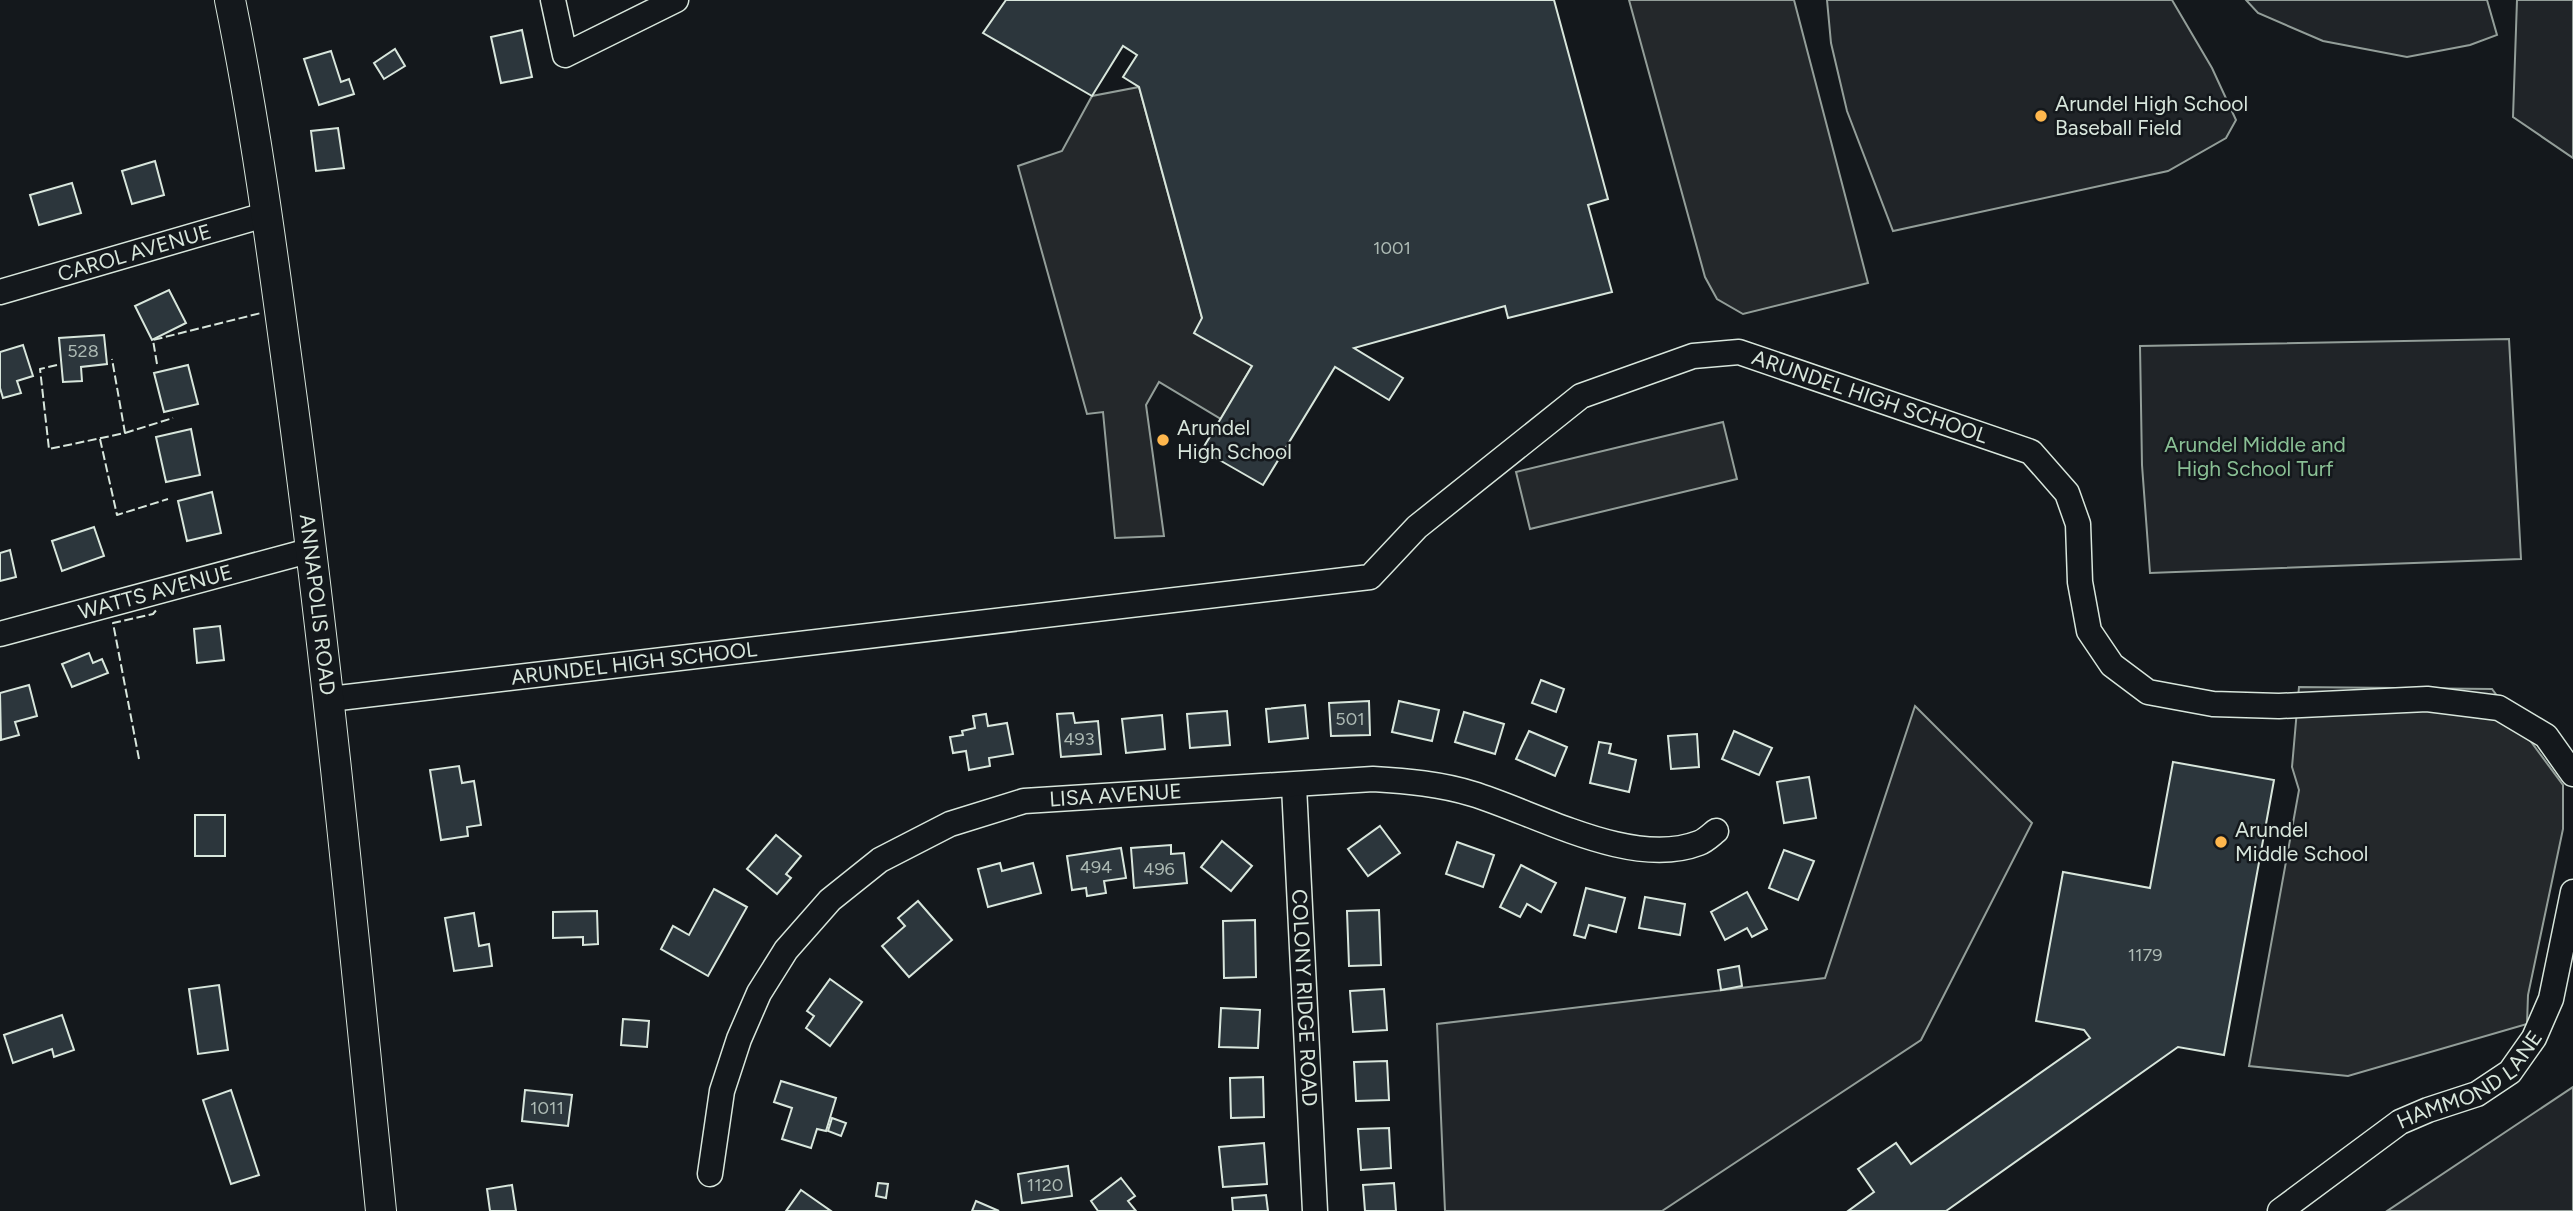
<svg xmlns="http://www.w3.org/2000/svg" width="2573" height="1211" viewBox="0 0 2573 1211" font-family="Figtree,sans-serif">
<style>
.green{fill:#202428;stroke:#939e99;stroke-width:2}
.parking{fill:#24282b;stroke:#939e99;stroke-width:2}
.building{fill:#2c363c;stroke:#d8e6dc;stroke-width:2}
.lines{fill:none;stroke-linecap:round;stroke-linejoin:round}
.minor-casing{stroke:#d8e6dc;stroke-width:27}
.major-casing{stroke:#d8e6dc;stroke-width:32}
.minor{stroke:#14181c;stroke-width:24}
.major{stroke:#14181c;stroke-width:30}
.fence{stroke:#d8e6dc;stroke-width:2;stroke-dasharray:9 3.5;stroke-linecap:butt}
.poi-dot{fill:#ffb74d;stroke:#14181c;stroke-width:2.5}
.labels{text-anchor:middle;stroke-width:5;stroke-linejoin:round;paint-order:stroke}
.number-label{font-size:18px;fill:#adbab4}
.poi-label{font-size:21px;fill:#d8e6dc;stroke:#14181c;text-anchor:start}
.street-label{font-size:21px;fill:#d8e6dc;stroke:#14181c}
.park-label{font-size:21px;fill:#8ac095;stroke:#14181c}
</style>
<rect width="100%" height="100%" fill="#14181c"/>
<!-- green -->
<g class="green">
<path d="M1827,0h345l40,68 24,52 -10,18 -58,33 -275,60 -46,-120 -16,-68z"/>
<path d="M2246,0h241l10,35 -27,10 -63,12 -84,-16 -65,-28z"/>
<path d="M2517,0h56v158l-60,-41z"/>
<path d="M2509,339l12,220 -371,14 -8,-108 -2,-119z"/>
<path d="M1915,706l117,117 -111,217 -259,171h-217l-8,-187 388,-46z"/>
<path d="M2573,1087v124h-186z"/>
</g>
<!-- parking -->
<g class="parking">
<path d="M1629,0h165l74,283 -125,31 -26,-15 -12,-22z"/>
<path d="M1139,87l63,231 50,48 -31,53 -62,-37 -13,23 18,131 -49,2 -12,-126 -16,2 -69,-248 44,-15 30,-55z"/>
<path d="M1723,422l14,57 -207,50 -14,-57z"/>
<path d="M2299,687l193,2 71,96v44l-35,166 -1,29 -179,52 -99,-10 50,-276 -7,-23z"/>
</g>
<!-- building -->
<g class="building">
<path d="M1006,0h548l54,199 -20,6 24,87 -104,26 -3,-12 -151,42 49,30 -14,22 -54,-33 -72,118 -61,-35 50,-84 -58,-33 8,-15 -63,-231 -16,-10 14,-22 -14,-9 -31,50 -109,-63z"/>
<path d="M522,30l10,47 -31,6 -10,-46z"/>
<path d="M395,49l10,17 -21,13 -10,-16z"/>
<path d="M331,51l10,31 8,-3 5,15 -35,11 -15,-46z"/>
<path d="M338,128l6,40 -28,3 -5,-40z"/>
<path d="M155,161l9,34 -32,9 -10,-33z"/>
<path d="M72,183l9,30 -42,12 -9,-30z"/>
<path d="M169,290l17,33 -34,17 -17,-34z"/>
<path d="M104,335l3,29 -26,3 1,14 -19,1 -4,-44z"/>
<path d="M23,345l10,31 -16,5 4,12 -18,5 -3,-10v-36z"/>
<path d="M188,365l10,39 -34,8 -10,-39z"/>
<path d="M191,429l9,46 -34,7 -10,-45z"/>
<path d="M212,492l9,41 -34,8 -9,-40z"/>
<path d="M94,527l10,29 -42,15 -10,-30z"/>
<path d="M10,550l6,27 -16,4v-28z"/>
<path d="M220,626l4,34 -27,3 -3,-34z"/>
<path d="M89,653l4,10 9,-4 6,14 -36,14 -10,-23z"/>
<path d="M1541,680l23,9 -8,23 -24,-9z"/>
<path d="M29,685l8,31 -22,6 4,13 -18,5 -1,-47z"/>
<path d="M1369,701l1,34 -39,1 -2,-33z"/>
<path d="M1399,701l40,9 -7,31 -40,-9z"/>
<path d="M1305,705l3,33 -39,4 -3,-33z"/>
<path d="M1227,711l3,34 -40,3 -3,-34z"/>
<path d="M1464,712l40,12 -9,30 -40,-12z"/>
<path d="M1073,713l2,10 23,-2 3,33 -40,3 -4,-43z"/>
<path d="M986,714l2,12 19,-3 6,31 -24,4 1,8 -21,4 -3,-19 -13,2 -3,-16 13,-2 -1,-4 13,-3 -2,-12z"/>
<path d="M1162,715l3,34 -39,4 -4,-34z"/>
<path d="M1529,731l38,16 -12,29 -39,-17z"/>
<path d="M1734,731l38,17 -13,27 -37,-16z"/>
<path d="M1697,734l2,33 -28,2 -3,-33z"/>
<path d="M1599,742l12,2 -2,9 27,7 -7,32 -39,-9z"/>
<path d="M2173,762l101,18 -50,275 -46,-8 -232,164h-98l26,-19 -16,-23 38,-26 15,21 179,-126 -6,-8 -48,-9 27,-149 87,16z"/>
<path d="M459,766l3,17 12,-2 7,44 -14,2 1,9 -27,4 -11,-70z"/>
<path d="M1809,777l7,41 -32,5 -7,-41z"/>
<rect x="195" y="815" width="30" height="41"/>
<path d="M1380,826l20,27 -32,23 -20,-27z"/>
<path d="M776,835l25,21 -15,18 5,4 -14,16 -30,-25z"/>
<path d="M1222,841l30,25 -21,25 -30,-24z"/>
<path d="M1457,842l37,13 -11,32 -37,-13z"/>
<path d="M1171,845v9l13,-1 3,30 -53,5 -3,-40z"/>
<path d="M1121,848l5,30 -22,3 2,12 -19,3 -1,-8 -14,2 -5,-34z"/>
<path d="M1784,850l30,11 -16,39 -29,-12z"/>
<path d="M1000,863l2,8 31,-8 8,30 -53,14 -10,-38z"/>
<path d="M1521,865l35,18 -15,29 -14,-8 -7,13 -20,-10z"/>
<path d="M1586,888l39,10 -9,34 -27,-7 -4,13 -11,-3z"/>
<path d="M714,889l33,18 -39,69 -47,-27 12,-23 16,9z"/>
<path d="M1747,892l20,37 -15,8 -5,-9 -22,12 -14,-28z"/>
<path d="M1645,897l40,7 -5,31 -41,-7z"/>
<path d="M918,901l34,39 -43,37 -27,-31 23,-20 -7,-8z"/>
<path d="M1379,910l2,55 -32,1 -2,-55z"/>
<path d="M597,911l1,33 -15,1v-8l-30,1v-26z"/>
<path d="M474,913l5,33 10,-2 3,22 -38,5 -9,-53z"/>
<path d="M1255,920l1,57 -32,1 -1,-57z"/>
<path d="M1739,966l3,20 -21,4 -3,-20z"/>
<path d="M830,979l32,23 -32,44 -24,-18 8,-12 -7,-5z"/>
<path d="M219,985l9,65 -30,4 -9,-65z"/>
<path d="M1384,989l3,41 -34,2 -3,-41z"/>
<path d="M1221,1008l39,2 -2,38 -39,-1z"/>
<path d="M62,1015l12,35 -20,7 -2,-8 -39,14 -9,-28z"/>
<path d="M623,1019l26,2 -2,26 -26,-2z"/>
<path d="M1387,1061l2,39 -33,1 -2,-39z"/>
<path d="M1263,1077l1,40 -33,1 -1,-40z"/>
<path d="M781,1081l55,17 -10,33 -9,-2 -6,19 -29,-9 10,-31 -18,-6z"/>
<path d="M231,1090l28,85 -28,9 -28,-84z"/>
<path d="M525,1090l47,5 -4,31 -46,-5z"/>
<path d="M832,1118l14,5 -5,13 -13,-5z"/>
<path d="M1389,1128l2,40 -30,2 -3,-41z"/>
<path d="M1264,1143l3,41 -44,3 -4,-40z"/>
<path d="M1068,1166l4,30 -50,7 -4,-29z"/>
<path d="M1121,1178l14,18 -7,5 8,10h-38l-7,-10z"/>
<path d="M878,1183l10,1 -2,14 -10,-2z"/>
<path d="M1394,1183l2,28h-31l-2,-26z"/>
<path d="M512,1185l4,26h-26l-3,-22z"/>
<path d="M801,1190l30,21h-45z"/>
<path d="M1266,1195l2,16h-35l-1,-13z"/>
<path d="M976,1201l23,10h-27z"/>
</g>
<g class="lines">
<!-- minor casing -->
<g class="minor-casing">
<g id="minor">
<path d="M553,0l12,55 111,-55"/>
<path id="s1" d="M0,292l268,-78"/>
<path id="s2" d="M0,634l312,-84"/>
<path id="s3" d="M330,699l1040,-122 47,-50 164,-131 112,-40 46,-4 292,100 36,41 11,31 2,58 9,49 23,34 36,27 65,12 66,2 148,-7 72,9 47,28 27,38"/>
<path id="s4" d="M1294,786l21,425"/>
<path id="s5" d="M710,1174l12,-83 17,-52 20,-46 27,-43 44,-50 50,-40 70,-36 74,-23 349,-22c34,2 68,5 100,15 65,20 159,75 226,49 6,-2 12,-8 17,-12"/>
<path id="s6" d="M2280,1211l120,-89 28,-12 49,-16 33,-22 24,-34 17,-39 22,-107"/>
</g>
</g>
<!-- major casing -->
<g class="major-casing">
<g id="major">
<path id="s7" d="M230,0c27,132 44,266 62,400 36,270 62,540 89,811"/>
</g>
</g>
<!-- minor -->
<use href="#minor" class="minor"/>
<!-- major -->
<use href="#major" class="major"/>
<!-- fence -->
<g class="fence">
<path d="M157,364l-4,-24 108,-27"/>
<path d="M57,365l-17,4 9,80 76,-16 -13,-74"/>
<path d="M125,433l48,-15"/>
<path d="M100,439l17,76 51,-16"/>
<path d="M139,759l-26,-136 40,-9 5,-6"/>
</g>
</g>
<!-- markers -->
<g class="poi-dot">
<circle cx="2041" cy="116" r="7"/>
<circle cx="1163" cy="440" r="7"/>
<circle cx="2221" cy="842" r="7"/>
</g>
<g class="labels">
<!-- number labels -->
<g class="number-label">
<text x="1392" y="254">1001</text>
<text x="83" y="357">528</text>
<text x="1350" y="725">501</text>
<text x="1079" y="745">493</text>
<text x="1096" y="873">494</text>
<text x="1159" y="875">496</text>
<text x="2145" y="961">1179</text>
<text x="547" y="1114">1011</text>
<text x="1045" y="1191">1120</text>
</g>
<!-- poi labels -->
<g class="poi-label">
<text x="2055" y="111">Arundel High School<tspan x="2055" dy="24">Baseball Field</tspan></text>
<text x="1177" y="435">Arundel<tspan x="1177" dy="24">High School</tspan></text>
<text x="2235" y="837">Arundel<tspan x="2235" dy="24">Middle School</tspan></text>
</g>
<!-- street labels -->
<g class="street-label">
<text dy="7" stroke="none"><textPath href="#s1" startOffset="140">CAROL AVENUE</textPath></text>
<text dy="7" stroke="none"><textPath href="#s3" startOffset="1629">ARUNDEL HIGH SCHOOL</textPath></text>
<text dy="7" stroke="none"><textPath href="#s2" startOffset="161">WATTS AVENUE</textPath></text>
<text dy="7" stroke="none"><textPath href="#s7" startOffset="611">ANNAPOLIS ROAD</textPath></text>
<text dy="7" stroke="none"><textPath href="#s3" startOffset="306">ARUNDEL HIGH SCHOOL</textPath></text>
<text dy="7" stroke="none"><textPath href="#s5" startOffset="618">LISA AVENUE</textPath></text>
<text dy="7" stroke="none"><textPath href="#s4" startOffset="212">COLONY RIDGE ROAD</textPath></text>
<text dy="7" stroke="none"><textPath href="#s6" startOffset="233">HAMMOND LANE</textPath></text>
</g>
<!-- park labels -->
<g class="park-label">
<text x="2255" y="452">Arundel Middle and<tspan x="2255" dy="24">High School Turf</tspan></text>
</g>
</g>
</svg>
